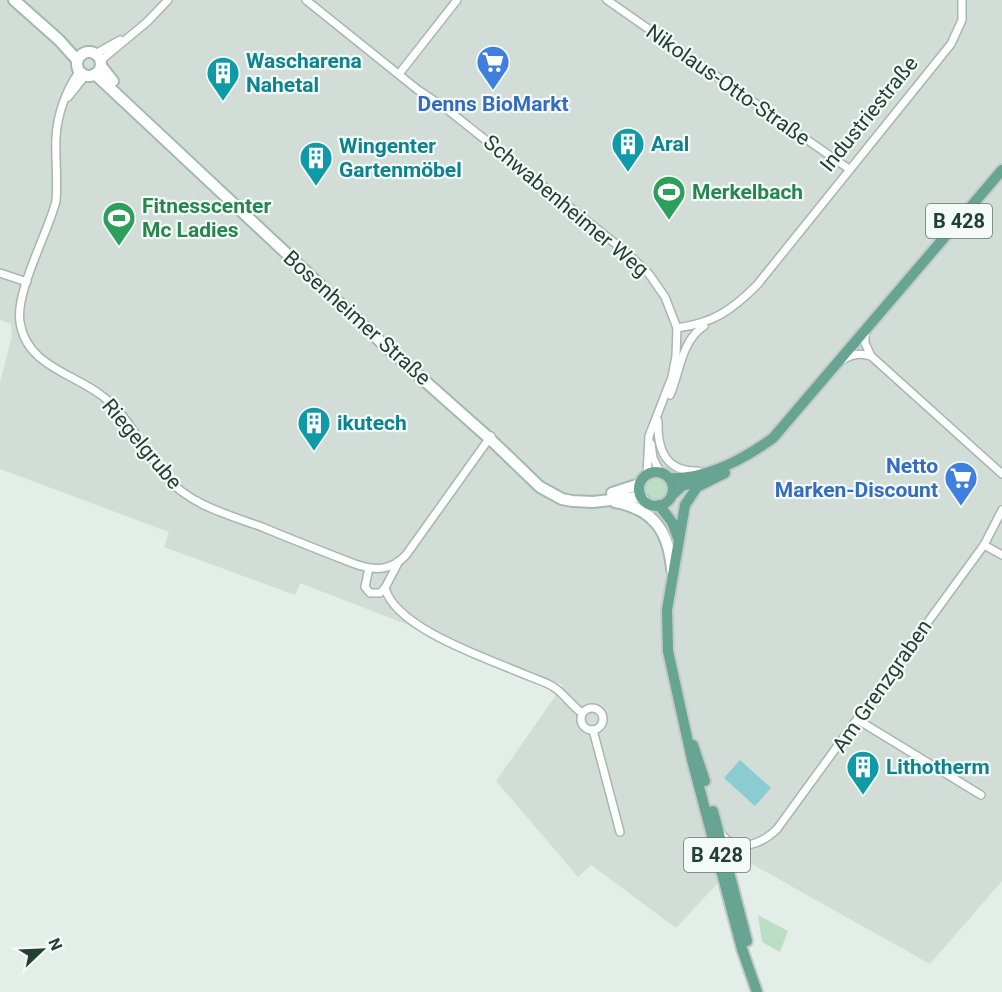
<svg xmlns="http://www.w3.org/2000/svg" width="1002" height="992" viewBox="0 0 1002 992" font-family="Roboto,sans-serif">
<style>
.built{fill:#d2ddd7}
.green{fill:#bcdfc4}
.water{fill:#8bccd3}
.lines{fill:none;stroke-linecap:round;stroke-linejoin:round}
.street-casing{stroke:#a6b6b0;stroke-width:10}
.secondary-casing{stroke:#a2b9b0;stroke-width:14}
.primary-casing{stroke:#c1cac7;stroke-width:14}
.street{stroke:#fff;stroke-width:7}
.secondary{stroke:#fff;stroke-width:10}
.primary{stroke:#67a491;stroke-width:10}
.labels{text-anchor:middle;stroke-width:4.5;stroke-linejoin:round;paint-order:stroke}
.shield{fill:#f4faf7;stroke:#627870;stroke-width:1.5}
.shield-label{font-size:20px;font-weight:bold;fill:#234036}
.culture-label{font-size:21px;font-weight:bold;fill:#0d838f;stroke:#f4faf7;text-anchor:start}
.street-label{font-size:21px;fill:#234036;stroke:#f4faf7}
.shop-label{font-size:21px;font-weight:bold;fill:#366cbe;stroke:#f4faf7}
.leisure-label{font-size:21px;font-weight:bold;fill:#27864d;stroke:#f4faf7;text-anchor:start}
</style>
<rect width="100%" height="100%" fill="#e4eee9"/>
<!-- built -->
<path class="built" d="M0,0h1002v881l-72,83 -189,-106 -65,70 -85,-63 -13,12 -82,-96 67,-96 -263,-102 -5,12 -131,-48 5,-15 -169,-63v-87l12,-46 -1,-12 -11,-4z"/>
<!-- green -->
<g class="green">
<circle cx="656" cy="489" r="12"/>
<path d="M758,915l30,16 -8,21 -18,-10z"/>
</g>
<!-- water -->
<path class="water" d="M740,760l31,28 -16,18 -31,-28z"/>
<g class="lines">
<!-- street casing -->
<g class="street-casing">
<g id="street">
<path d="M306,0l112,90 30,20 179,143 22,21 16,23 12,31 -1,28 -4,21 -23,59 -2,39"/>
<path d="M607,0l242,169"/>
<path d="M95,54l25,-14"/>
<path d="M100,61l47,-39 21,-22"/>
<path d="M79,72c-13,18 -22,43 -23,66 -1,21 2,42 0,63 -8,32 -41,91 -36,121 6,43 52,51 81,73 29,21 42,56 65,82 24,28 63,38 96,50 31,13 62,25 93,37 20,7 36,7 51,-9l85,-119"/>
<path d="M399,74l58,-74"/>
<path d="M68,97l17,-21"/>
<path d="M0,273l27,9"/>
<path d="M677,328c36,-5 54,-17 80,-43l194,-241 11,-24v-20"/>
<path d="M865,332v11l6,13"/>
<path d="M844,359c9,-5 16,-6 27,-3l131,118"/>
<path d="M670,395c10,-23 11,-54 34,-69"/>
<path d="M658,421c-1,29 8,51 40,50"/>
<path d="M651,444l2,14 7,14"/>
<path d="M984,545l18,10"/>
<path d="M369,568l-4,19 5,6h10l5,-5 13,-25"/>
<path d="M385,588c11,41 104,71 141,87 9,4 21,7 29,13 10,7 17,18 27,25"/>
<circle cx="592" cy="719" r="11"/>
<path d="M858,720l123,75"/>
<path d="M593,730l27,102"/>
<path d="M721,834l11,11c17,3 33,-4 45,-16l207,-284 18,-35"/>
<path d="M730,867l4,-12 12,-9"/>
</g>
</g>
<!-- secondary casing -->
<g class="secondary-casing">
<g id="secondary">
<path d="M14,0l45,40 18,20"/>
<circle cx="89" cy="64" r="12"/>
<path d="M101,66l12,15"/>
<path d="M95,74l286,268 108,96 51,49 22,12 10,2 21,1 44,-5 7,3"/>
<path d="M612,493l28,-9"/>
<path d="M615,502c39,7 54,30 57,68"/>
</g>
</g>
<!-- primary casing -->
<g class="primary-casing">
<g id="primary">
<circle cx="656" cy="489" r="17"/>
<path d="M725,473l-28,14 -12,18 -18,105 1,41 24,109 50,189 15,43"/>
<path d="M669,478c38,2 75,-19 104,-40l229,-268"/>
<path d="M672,495l10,-9 17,-5"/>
<path d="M659,505l13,17 6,16"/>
<path d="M693,745l12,36"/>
<path d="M713,811l34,130"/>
</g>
</g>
<!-- street -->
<use href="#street" class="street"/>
<!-- secondary -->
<use href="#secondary" class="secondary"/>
<!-- primary -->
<use href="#primary" class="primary"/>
</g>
<!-- icons -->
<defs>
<g id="supermarket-pin" transform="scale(1.725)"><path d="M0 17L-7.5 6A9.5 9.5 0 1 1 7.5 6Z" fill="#3f7fe0" stroke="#f4faf7"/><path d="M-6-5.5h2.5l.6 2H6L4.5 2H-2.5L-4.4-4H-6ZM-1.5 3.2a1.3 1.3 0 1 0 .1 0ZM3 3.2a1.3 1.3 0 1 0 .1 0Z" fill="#fff"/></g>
<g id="building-pin" transform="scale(1.725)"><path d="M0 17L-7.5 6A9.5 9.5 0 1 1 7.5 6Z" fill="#0f9aa8" stroke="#f4faf7"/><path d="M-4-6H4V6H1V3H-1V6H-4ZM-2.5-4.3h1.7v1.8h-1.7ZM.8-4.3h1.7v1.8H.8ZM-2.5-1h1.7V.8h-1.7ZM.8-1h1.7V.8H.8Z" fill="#fff"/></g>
<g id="stadium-pin" transform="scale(1.725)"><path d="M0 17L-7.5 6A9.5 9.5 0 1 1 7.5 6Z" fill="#2e9e5b" stroke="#f4faf7"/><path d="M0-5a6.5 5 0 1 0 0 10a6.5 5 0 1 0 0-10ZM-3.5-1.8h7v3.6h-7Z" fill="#fff"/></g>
</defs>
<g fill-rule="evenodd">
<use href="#supermarket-pin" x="493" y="62"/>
<use href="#building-pin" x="223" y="73"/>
<use href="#building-pin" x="628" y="144"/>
<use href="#building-pin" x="316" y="158"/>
<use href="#stadium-pin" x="669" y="192"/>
<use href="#stadium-pin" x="119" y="218"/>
<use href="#building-pin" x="314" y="423"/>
<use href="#supermarket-pin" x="961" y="478"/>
<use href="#building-pin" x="863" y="767"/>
</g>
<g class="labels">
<!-- shield labels -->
<g class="shield">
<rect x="926" y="204" width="66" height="34" rx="4.5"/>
<rect x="684" y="838" width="66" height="34" rx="4.5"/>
</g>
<g class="shield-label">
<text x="959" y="228">B 428</text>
<text x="717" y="862">B 428</text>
</g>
<!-- culture labels -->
<g class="culture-label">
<text x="246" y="68">Wascharena<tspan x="246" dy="24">Nahetal</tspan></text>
<text x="651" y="151">Aral</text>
<text x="339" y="153">Wingenter<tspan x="339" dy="24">Gartenmöbel</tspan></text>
<text x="337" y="430">ikutech</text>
<text x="886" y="774">Lithotherm</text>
</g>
<!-- street labels -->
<g class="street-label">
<text transform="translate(728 85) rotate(35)" y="7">Nikolaus-Otto-Straße</text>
<text transform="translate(869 114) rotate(-51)" y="7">Industriestraße</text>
<text transform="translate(566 206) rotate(40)" y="7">Schwabenheimer Weg</text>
<text transform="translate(357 318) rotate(42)" y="7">Bosenheimer Straße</text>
<text transform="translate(142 444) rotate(50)" y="7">Riegelgrube</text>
<text transform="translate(882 686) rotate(-55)" y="7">Am Grenzgraben</text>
</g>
<!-- shop labels -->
<g class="shop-label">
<text x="493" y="111">Denns BioMarkt</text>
<text x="938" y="473" text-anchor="end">Netto<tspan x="938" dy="24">Marken-Discount</tspan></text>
</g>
<!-- leisure labels -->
<g class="leisure-label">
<text x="692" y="199">Merkelbach</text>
<text x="142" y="213">Fitnesscenter<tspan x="142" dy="24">Mc Ladies</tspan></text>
</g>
</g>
<!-- north arrow -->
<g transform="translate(42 950) rotate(67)" stroke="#f4faf7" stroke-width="4.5" paint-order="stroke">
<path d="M0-4.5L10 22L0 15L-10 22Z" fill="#234036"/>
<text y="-9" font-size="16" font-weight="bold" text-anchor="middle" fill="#234036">N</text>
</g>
</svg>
